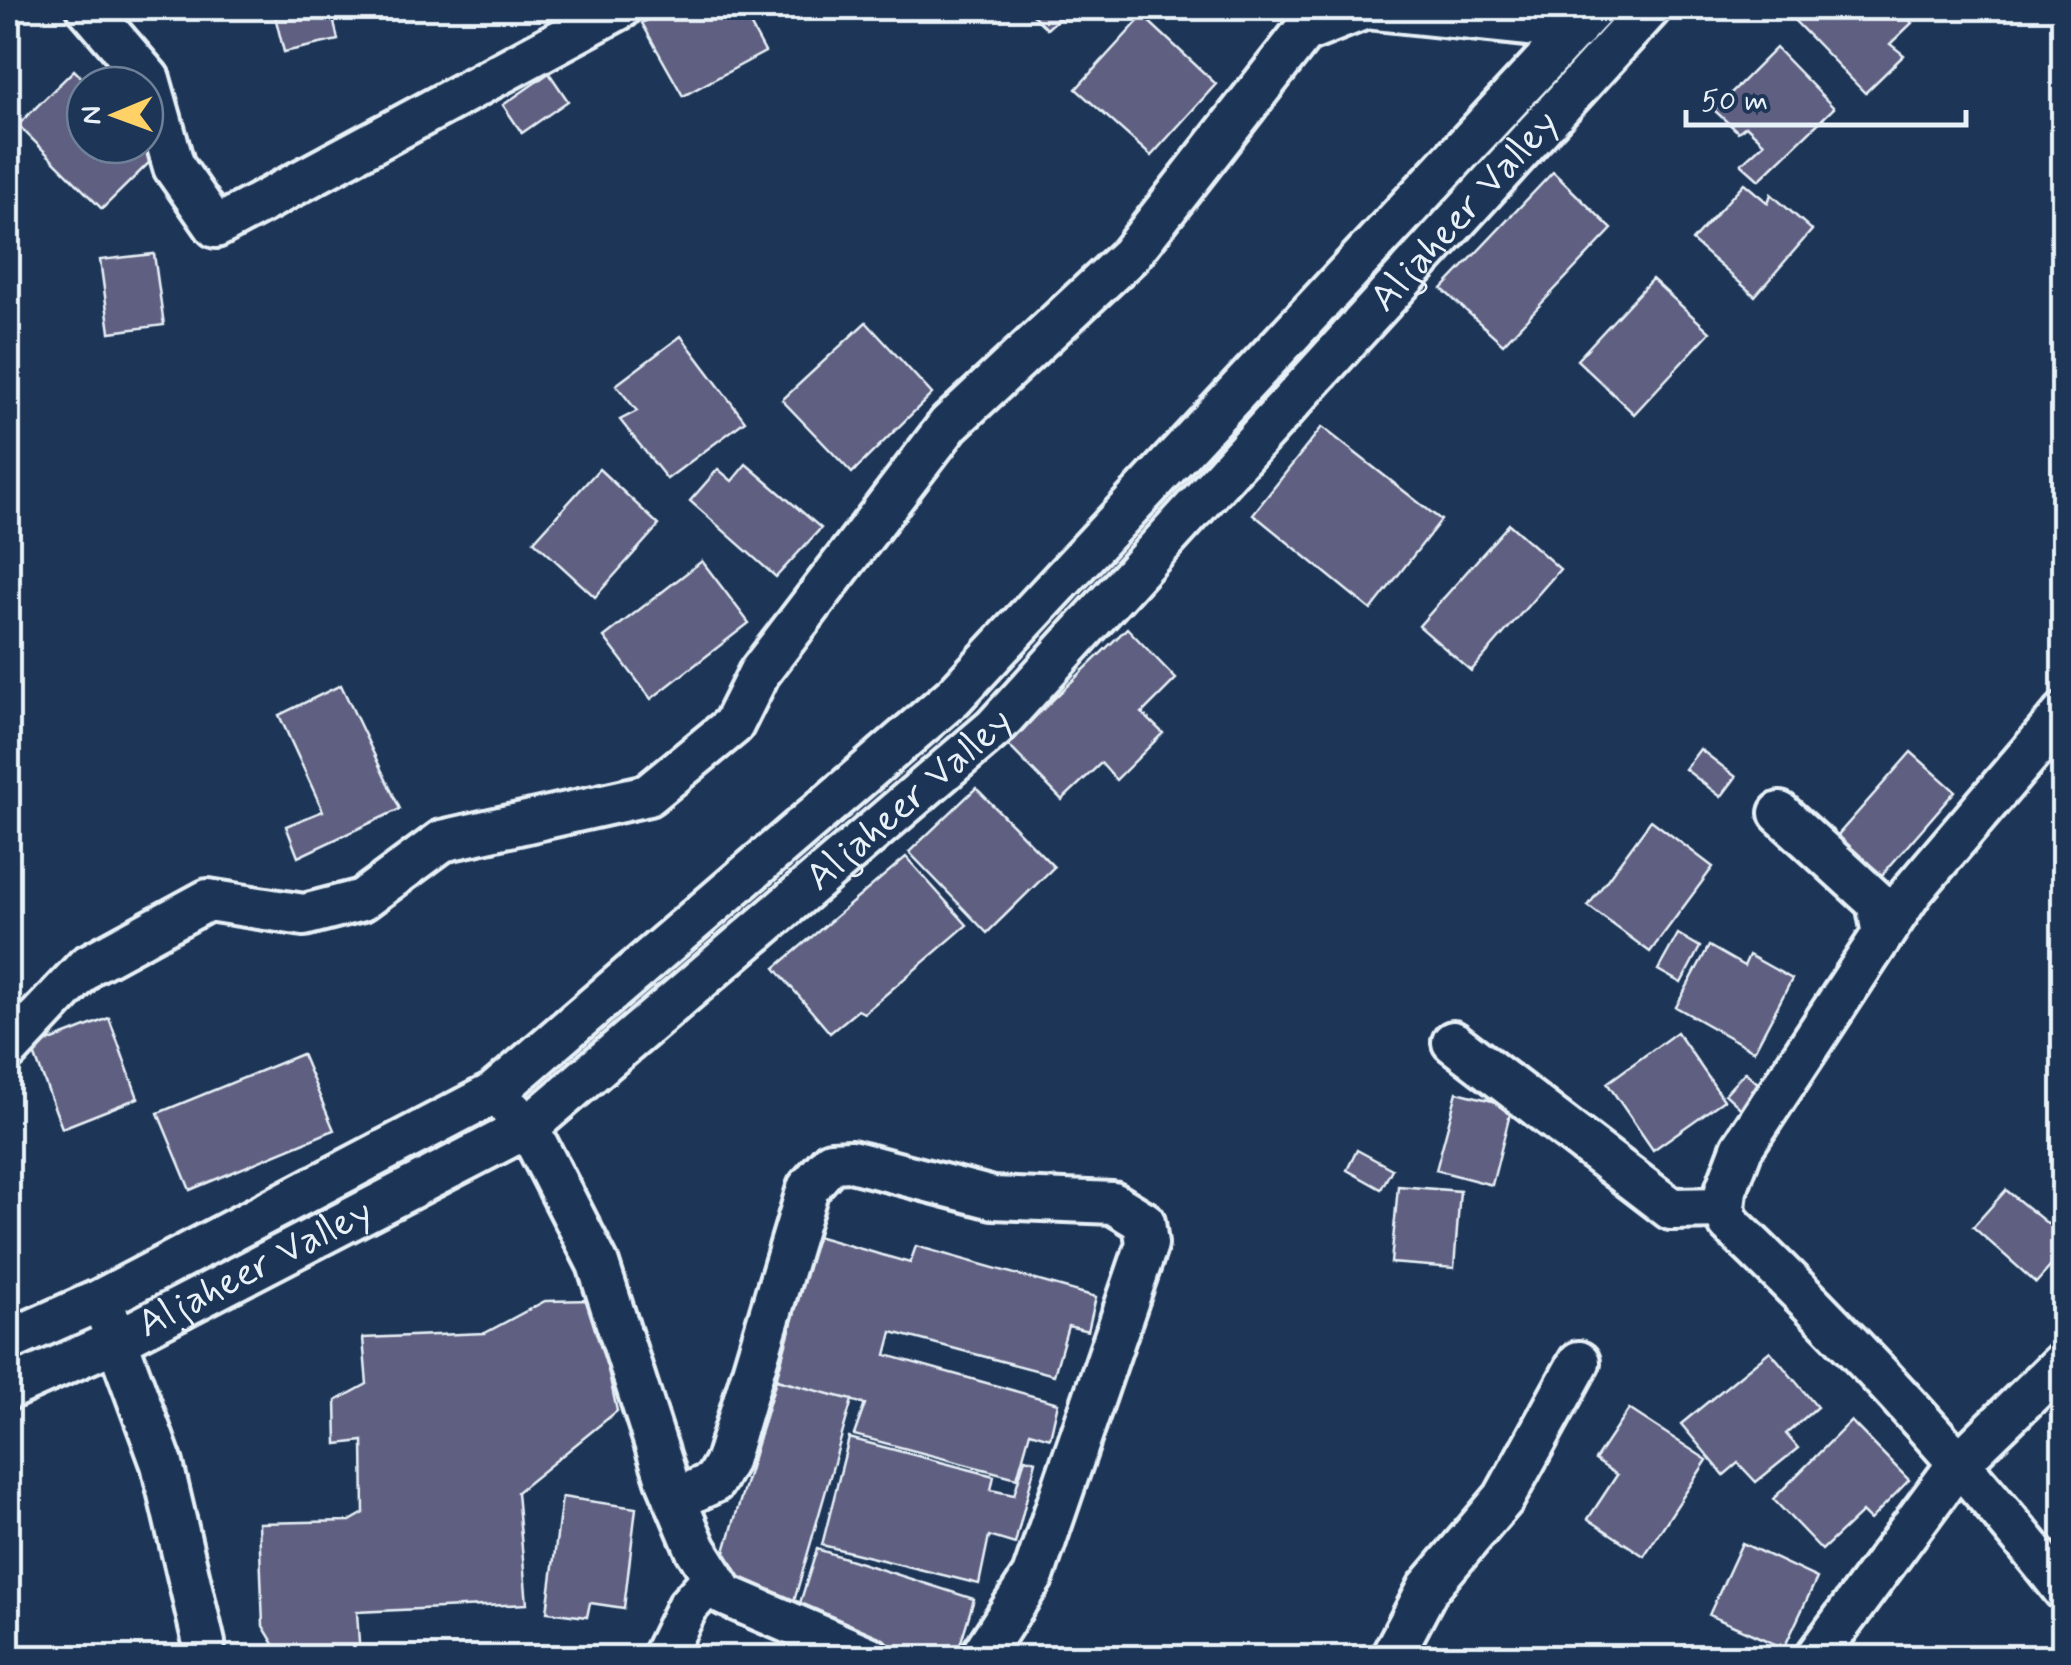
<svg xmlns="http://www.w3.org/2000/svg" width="2071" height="1665" viewBox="0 0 2071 1665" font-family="Mynerve,sans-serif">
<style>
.building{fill:#5f5f81;stroke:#e8f1f8;stroke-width:2.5}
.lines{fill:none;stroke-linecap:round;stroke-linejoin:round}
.minor-casing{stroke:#e8f1f8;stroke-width:48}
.minor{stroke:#1d3557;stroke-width:40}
.labels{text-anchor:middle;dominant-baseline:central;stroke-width:9;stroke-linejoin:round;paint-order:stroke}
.street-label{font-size:40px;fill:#e8f1f8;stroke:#1d3557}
</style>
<rect width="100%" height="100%" fill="#1d3557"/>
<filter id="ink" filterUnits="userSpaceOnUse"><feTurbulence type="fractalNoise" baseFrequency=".01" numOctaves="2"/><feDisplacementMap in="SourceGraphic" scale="20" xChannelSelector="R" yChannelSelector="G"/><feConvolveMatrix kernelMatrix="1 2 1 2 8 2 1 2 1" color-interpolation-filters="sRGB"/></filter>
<g filter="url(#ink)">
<g class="building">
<polygon points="273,8 331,8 338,40 284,52"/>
<polygon points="671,8 741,8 765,52 683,96 642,23"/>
<polygon points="1026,8 1080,8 1072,15 1069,9 1047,29"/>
<polygon points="1805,8 1898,8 1912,23 1890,44 1904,55 1865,93 1793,19"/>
<polygon points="1143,16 1216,84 1151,156 1076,89"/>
<polygon points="1776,48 1834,108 1759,180 1741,164 1764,143 1746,126 1738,132 1714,110"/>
<polygon points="74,70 89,85 85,85 85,145 145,145 145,141 158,154 102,209 18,125"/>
<polygon points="549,73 568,101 522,133 503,105"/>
<polygon points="1553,172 1612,229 1503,344 1442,289"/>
<polygon points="1744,183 1768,203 1771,194 1812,230 1755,296 1692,241"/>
<polygon points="154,254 164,325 110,332 100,260"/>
<polygon points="1652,279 1710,332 1634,414 1577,360"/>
<polygon points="866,322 932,394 852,473 782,400"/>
<polygon points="681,336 745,421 667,479 620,420 637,411 616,385"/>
<polygon points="1322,427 1441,520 1371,610 1253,514"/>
<polygon points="746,464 821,528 776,577 690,501 718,469 732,481"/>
<polygon points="599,469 659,525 595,597 534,541"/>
<polygon points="1509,524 1560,569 1471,671 1419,626"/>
<polygon points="702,561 749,623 651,699 604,637"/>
<polygon points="1127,628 1176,679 1142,713 1163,733 1116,780 1101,763 1062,800 1007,744"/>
<polygon points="341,685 400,809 298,857 286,826 323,811 279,715"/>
<polygon points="1700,749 1736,777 1721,797 1685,769"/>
<polygon points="1911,752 1955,791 1882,875 1837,836"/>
<polygon points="976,788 1054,867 987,933 909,852"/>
<polygon points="1651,820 1713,867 1650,952 1588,906"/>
<polygon points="906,857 967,925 864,1013 858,1010 830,1033 775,968"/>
<polygon points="1678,934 1700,947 1681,983 1658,970"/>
<polygon points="1709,946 1744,966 1749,955 1792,979 1754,1051 1676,1007"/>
<polygon points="109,1018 138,1098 62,1128 32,1048"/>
<polygon points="1677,1032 1724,1100 1653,1150 1607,1083"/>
<polygon points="302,1054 334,1130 190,1190 158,1113"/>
<polygon points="1745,1072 1770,1094 1749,1116 1725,1094"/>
<polygon points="1457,1092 1512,1106 1492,1185 1436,1170"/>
<polygon points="1357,1150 1392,1169 1381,1189 1347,1170"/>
<polygon points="1398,1186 1460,1191 1454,1268 1391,1263"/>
<polygon points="2006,1190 2064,1237 2064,1251 2036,1283 1973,1227"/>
<polygon points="816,1236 910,1263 916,1246 1096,1297 1088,1331 1068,1326 1054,1375 892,1332 886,1355 1058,1403 1050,1438 1030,1432 1017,1478 854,1435 865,1404 776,1380"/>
<polygon points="593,1300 617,1411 517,1492 527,1604 357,1612 360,1658 308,1658 306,1648 278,1651 263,1626 259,1523 350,1521 364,1513 363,1441 337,1444 336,1401 367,1384 363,1338 485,1333 545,1301"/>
<polygon points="1770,1351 1817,1407 1786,1434 1798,1448 1756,1482 1738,1463 1724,1475 1681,1424"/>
<polygon points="776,1380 852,1400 792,1608 721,1565"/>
<polygon points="1629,1409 1707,1460 1644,1556 1588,1519 1617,1475 1595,1460"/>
<polygon points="1851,1421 1909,1480 1870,1520 1862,1512 1822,1550 1773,1499"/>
<polygon points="849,1438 994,1476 991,1490 1014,1495 1025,1458 1036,1461 1015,1544 989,1536 979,1584 822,1545"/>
<polygon points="562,1497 636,1508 624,1608 590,1603 587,1617 547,1612"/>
<polygon points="1742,1543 1817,1578 1784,1648 1709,1615"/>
<polygon points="817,1549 974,1599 956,1658 924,1658 796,1616"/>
<polygon points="2062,1637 2064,1658 2047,1658"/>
</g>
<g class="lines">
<defs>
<g id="minor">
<polyline points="88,8 149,79 174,167 216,227 621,8"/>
<path d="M2064,713L1912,891L1883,934L1742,1148L1726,1190L1724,1208L1729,1223C1849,1337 1961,1460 2064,1590"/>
<polyline points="1780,813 1877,902 1883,934"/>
<polyline points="1453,1042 1671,1209 1724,1208"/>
<polyline points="8,1050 87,966 208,900 304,915 362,900 442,841 648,795 733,725 759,673 949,424 1130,255 1303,33 1366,8 1575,30"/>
<polyline points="511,1110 528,1127 598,1264 667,1480 696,1549 725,1595 871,1658"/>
<polyline points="108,1317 162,1464 204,1643 202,1658"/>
<polyline points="8,1341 100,1300 494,1093 954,696 1594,8"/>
<path id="s1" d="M8,1389L118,1340L528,1127L994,728L1650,8"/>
<polyline points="675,1500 714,1482 726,1461 808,1188 831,1162 851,1161 993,1198 1113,1203 1144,1222 1147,1244 1033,1576 980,1658"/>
<polyline points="662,1658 687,1607 714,1577"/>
<polyline points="1391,1658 1428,1588 1504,1498 1579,1362"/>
<polyline points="1815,1658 1958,1464 2064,1361"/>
</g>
</defs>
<use href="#minor" class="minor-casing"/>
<use href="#minor" class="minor"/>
</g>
</g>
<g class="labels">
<g class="street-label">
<text stroke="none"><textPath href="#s1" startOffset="1895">Aljaheer Valley</textPath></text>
<text stroke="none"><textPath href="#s1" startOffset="1085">Aljaheer Valley</textPath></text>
<text stroke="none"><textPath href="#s1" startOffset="275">Aljaheer Valley</textPath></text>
</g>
</g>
<rect width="2071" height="1665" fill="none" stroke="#1d3557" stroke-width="40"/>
<rect x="20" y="20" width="2031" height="1625" fill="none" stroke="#e8f1f8" stroke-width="4" filter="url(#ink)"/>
<g transform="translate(115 115) rotate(269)"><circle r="48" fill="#1d3557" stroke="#6e8097" stroke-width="2.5"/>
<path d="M0-8L18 38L0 25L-18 38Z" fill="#ffd166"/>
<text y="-15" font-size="28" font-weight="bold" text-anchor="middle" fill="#e8f1f8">N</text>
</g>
<path d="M1686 110v15h280v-15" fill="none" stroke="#e8f1f8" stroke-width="5"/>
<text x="1701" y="110" font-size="30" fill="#e8f1f8" stroke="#1d3557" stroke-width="8" paint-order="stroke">50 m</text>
</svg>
